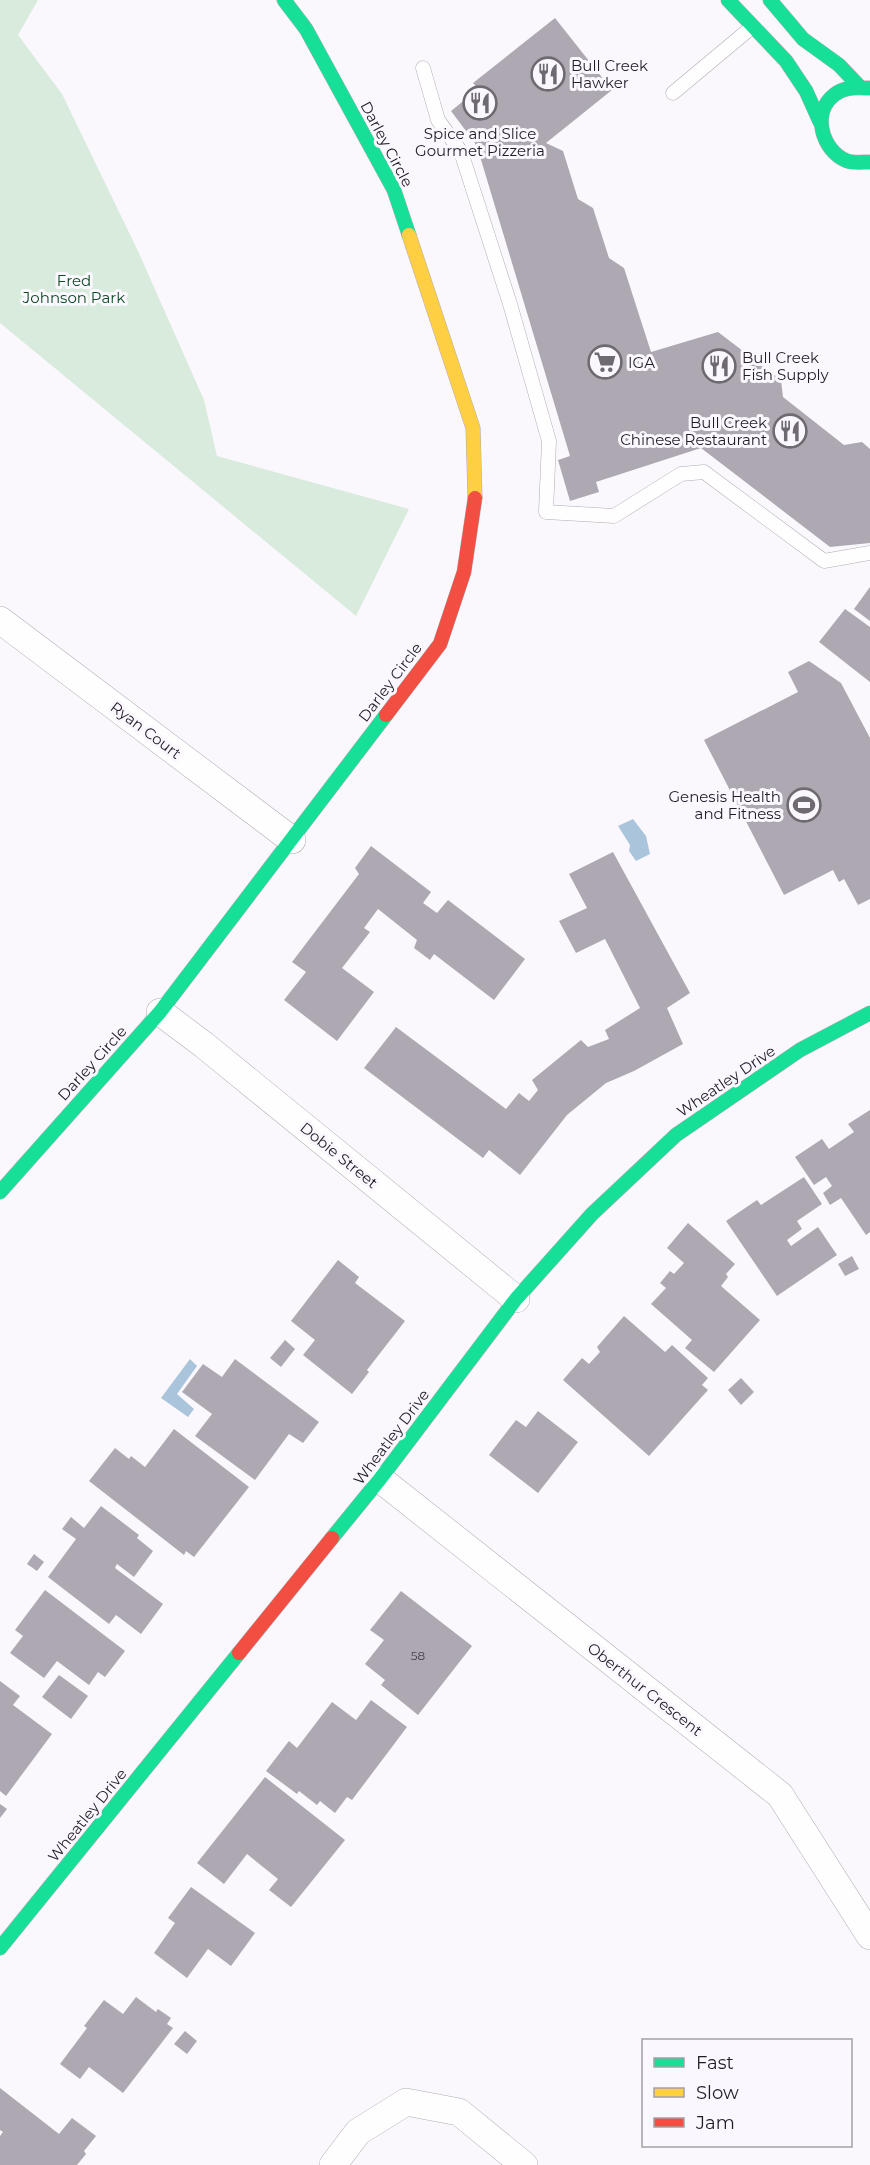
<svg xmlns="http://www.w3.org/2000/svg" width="870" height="2165" viewBox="0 0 870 2165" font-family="Montserrat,sans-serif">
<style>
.green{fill:#d8ebdd}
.water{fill:#aac5db}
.building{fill:#aea8b2}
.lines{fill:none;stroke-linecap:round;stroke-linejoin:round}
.lane-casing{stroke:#b0acb3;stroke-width:15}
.street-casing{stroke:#b0acb3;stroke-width:28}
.fast-casing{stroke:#b0acb3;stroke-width:15}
.slow-casing{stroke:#b0acb3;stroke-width:15}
.jam-casing{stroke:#b0acb3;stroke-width:15}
.lane{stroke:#fefeff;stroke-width:14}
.street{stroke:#fefeff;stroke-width:27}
.fast{stroke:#16e098;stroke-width:14}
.slow{stroke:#ffcf43;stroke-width:14}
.jam{stroke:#f24e42;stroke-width:14}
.labels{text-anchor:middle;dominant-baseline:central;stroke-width:6;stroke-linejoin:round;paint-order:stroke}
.number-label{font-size:12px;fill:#463f4a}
.poi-label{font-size:15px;fill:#231c27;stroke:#fbf7fe;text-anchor:start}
.street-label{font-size:15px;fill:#231c27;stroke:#fbf7fe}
.park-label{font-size:15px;fill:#0e4b23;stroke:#fbf7fe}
</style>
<rect width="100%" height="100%" fill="#fbf8fd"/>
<polygon class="green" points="0,0 38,0 18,35 62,94 138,251 204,400 217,456 409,509 356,616 0,323"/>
<g class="water">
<polygon points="633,819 646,836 650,854 636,861 629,851 630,845 618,826"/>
<polygon points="190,1359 197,1366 177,1394 194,1409 188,1417 161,1398"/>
</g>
<g class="building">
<polygon points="555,18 612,90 546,143 563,151 578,199 593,208 609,258 624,268 651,352 718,332 781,380 783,397 844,445 862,442 870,449 870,543 830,547 701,448 596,482 599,492 570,501 558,460 570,456 482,163 475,143 451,111 478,89 473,83"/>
<polygon points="870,587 870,621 854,609"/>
<polygon points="845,609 870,627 870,682 819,642"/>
<polygon points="809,661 841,683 870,738 870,899 858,905 844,879 839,882 833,870 784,895 704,740 798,692 788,672"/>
<polygon points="371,846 431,892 423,903 437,913 448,900 525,959 494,1000 434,954 430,960 414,948 417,940 378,909 364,928 370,932 342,968 374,992 337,1041 284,1000 306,972 292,962 359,874 355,868"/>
<polygon points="613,852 690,993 667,1008 683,1044 634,1071 606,1083 567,1115 520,1175 489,1150 483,1158 364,1068 396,1027 506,1109 519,1093 529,1101 538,1090 532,1080 581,1040 588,1047 609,1039 605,1030 640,1008 605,939 576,953 559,921 587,908 569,874"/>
<polygon points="870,1110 870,1232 866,1235 841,1198 830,1205 823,1193 832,1186 826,1177 814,1185 795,1157 822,1139 829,1149 854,1132 848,1124"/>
<polygon points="804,1177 822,1204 797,1221 802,1229 787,1240 791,1246 818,1227 837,1255 777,1296 726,1221 757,1200 761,1205"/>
<polygon points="688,1223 735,1264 726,1274 728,1277 721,1286 760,1320 714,1372 685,1348 692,1340 651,1304 666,1288 660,1283 670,1271 674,1274 684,1263 667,1248"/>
<polygon points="852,1256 859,1269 845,1276 838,1264"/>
<polygon points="338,1260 359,1277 355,1283 405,1321 367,1370 369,1372 352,1394 303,1355 315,1340 291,1321"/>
<polygon points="624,1316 665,1352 672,1345 708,1378 702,1385 708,1390 649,1456 563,1380 582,1358 589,1364 600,1352 597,1347"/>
<polygon points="285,1340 295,1349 281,1367 270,1358"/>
<polygon points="235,1359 319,1422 303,1443 289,1434 255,1480 195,1436 212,1414 182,1392 203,1364 222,1377"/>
<polygon points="741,1378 754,1392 741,1405 728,1390"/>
<polygon points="538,1411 578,1442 538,1493 489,1455 516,1420 526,1427"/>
<polygon points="174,1429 249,1487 194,1557 186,1551 184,1555 89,1481 115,1448 129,1459 131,1456 145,1467"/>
<polygon points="101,1506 139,1535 137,1538 153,1551 134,1577 117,1564 115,1568 163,1604 141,1634 116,1615 109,1624 48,1577 76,1539 62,1529 71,1517 84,1528"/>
<polygon points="34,1554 44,1562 37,1571 27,1564"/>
<polygon points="45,1590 125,1651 105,1677 98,1672 89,1685 57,1661 44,1678 10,1653 23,1636 15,1630"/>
<polygon points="401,1591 472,1646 418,1715 381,1685 385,1680 365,1664 384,1640 370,1630"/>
<polygon points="59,1675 88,1696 71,1719 42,1697"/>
<polygon points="0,1681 20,1696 13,1705 52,1734 6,1796 0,1791"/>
<polygon points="371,1700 407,1727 352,1800 347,1797 335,1813 320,1801 317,1805 299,1791 297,1794 266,1771 289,1741 297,1748 332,1702 356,1720"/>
<polygon points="265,1777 345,1840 291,1907 269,1890 278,1879 247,1854 224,1884 197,1863"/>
<polygon points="0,1804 7,1809 0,1818"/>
<polygon points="191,1887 255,1933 231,1966 208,1949 187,1978 154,1953 175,1923 168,1918"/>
<polygon points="136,1997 156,2012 158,2009 171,2018 167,2024 173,2028 123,2093 89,2067 80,2079 60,2064 87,2028 84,2026 104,2000 123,2014"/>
<polygon points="185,2031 197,2041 187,2054 174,2044"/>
<polygon points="0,2088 59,2134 72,2118 96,2136 84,2151 86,2154 77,2165 0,2165 0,2136 3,2132 0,2130"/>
</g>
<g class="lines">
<defs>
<g id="lane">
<polyline points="423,68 438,120 461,152 510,304 549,441 546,512 614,516 681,474 704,472 824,561 870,553"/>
<polyline points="673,93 752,27"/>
</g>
<g id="street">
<polyline points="0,620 292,840"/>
<polyline points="160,1012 204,1045 516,1299"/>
<polyline points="380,1479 780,1795 870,1936"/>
<polyline points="333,2165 358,2132 406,2102 459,2112 524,2165"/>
</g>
<g id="fast">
<polyline points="284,0 306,29 394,190 409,235"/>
<polyline points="728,0 786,61 806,91 820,122"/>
<polyline points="770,0 803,39 839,65 859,86"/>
<path d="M870,88C857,88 845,86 834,95C811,113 822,151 847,161C853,163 863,162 870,162"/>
<polyline points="0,1192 160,1012 386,715"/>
<polyline points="332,1538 380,1479 516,1299 592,1214 676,1135 800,1050 870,1013"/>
<polyline points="0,1948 239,1653"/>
</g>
<polyline id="slow" points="409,235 473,428 475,498"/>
<g id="jam">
<polyline points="386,715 440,644 464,572 475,498"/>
<polyline points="239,1653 332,1538"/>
</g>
</defs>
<use href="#lane" class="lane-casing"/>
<use href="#street" class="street-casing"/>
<use href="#fast" class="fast-casing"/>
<use href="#slow" class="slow-casing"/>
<use href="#jam" class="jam-casing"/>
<use href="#lane" class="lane"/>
<use href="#street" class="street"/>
<use href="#fast" class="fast"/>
<use href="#slow" class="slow"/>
<use href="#jam" class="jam"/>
</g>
<defs>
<symbol id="restaurant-ring" viewBox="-11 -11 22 22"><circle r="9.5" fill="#fbf7fe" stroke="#6f6972" stroke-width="1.5"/><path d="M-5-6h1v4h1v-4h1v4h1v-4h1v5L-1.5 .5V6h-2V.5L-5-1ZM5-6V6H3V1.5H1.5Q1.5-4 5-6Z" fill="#6f6972"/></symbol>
<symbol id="supermarket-ring" viewBox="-11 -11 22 22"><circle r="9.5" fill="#fbf7fe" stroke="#6f6972" stroke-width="1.5"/><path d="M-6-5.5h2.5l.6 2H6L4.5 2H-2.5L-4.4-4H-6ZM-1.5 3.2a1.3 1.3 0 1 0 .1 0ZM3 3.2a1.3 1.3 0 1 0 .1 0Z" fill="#6f6972"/></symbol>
<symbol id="stadium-ring" viewBox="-11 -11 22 22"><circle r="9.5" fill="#fbf7fe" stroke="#6f6972" stroke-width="1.5"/><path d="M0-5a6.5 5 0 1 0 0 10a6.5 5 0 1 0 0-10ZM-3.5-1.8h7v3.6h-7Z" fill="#6f6972"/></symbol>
</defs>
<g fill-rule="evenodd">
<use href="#restaurant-ring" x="529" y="55" width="38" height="38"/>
<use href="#restaurant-ring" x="461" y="84" width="38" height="38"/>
<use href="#supermarket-ring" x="586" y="343" width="38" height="38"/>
<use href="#restaurant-ring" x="700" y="347" width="38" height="38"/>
<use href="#restaurant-ring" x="771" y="412" width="38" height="38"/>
<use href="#stadium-ring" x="785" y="786" width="38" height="38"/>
</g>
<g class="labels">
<g class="number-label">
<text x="418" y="1655">58</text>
</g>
<g class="poi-label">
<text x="571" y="65">Bull Creek<tspan x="571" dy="17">Hawker</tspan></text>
<text x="480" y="133" text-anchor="middle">Spice and Slice<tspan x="480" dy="17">Gourmet Pizzeria</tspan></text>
<text x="742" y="357">Bull Creek<tspan x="742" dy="17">Fish Supply</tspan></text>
<text x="628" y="362">IGA</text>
<text x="767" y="422" text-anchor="end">Bull Creek<tspan x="767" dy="17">Chinese Restaurant</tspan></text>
<text x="781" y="796" text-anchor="end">Genesis Health<tspan x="781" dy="17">and Fitness</tspan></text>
</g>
<g class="street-label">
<text transform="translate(387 144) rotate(62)">Darley Circle</text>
<text transform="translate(390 682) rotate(-53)">Darley Circle</text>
<text transform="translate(146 730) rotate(37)">Ryan Court</text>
<text transform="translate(92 1063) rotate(-48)">Darley Circle</text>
<text transform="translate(726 1081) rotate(-34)">Wheatley Drive</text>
<text transform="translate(339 1155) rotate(39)">Dobie Street</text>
<text transform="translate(391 1437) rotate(-53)">Wheatley Drive</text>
<text transform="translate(645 1689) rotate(38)">Oberthur Crescent</text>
<text transform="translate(87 1815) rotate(-51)">Wheatley Drive</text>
</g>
<g class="park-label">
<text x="74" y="280">Fred<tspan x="74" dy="17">Johnson Park</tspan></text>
</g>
</g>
<rect x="642" y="2039" width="210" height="108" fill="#fbf7fe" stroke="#a59fa8" stroke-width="1.5"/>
<rect x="654" y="2058" width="30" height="9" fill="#16e098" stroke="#a59fa8" stroke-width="1.5"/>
<text x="696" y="2069" font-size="18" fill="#231c27">Fast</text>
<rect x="654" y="2088" width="30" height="9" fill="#ffcf43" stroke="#a59fa8" stroke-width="1.5"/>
<text x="696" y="2099" font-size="18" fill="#231c27">Slow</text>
<rect x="654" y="2118" width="30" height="9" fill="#f24e42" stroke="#a59fa8" stroke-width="1.5"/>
<text x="696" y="2129" font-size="18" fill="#231c27">Jam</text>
</svg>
